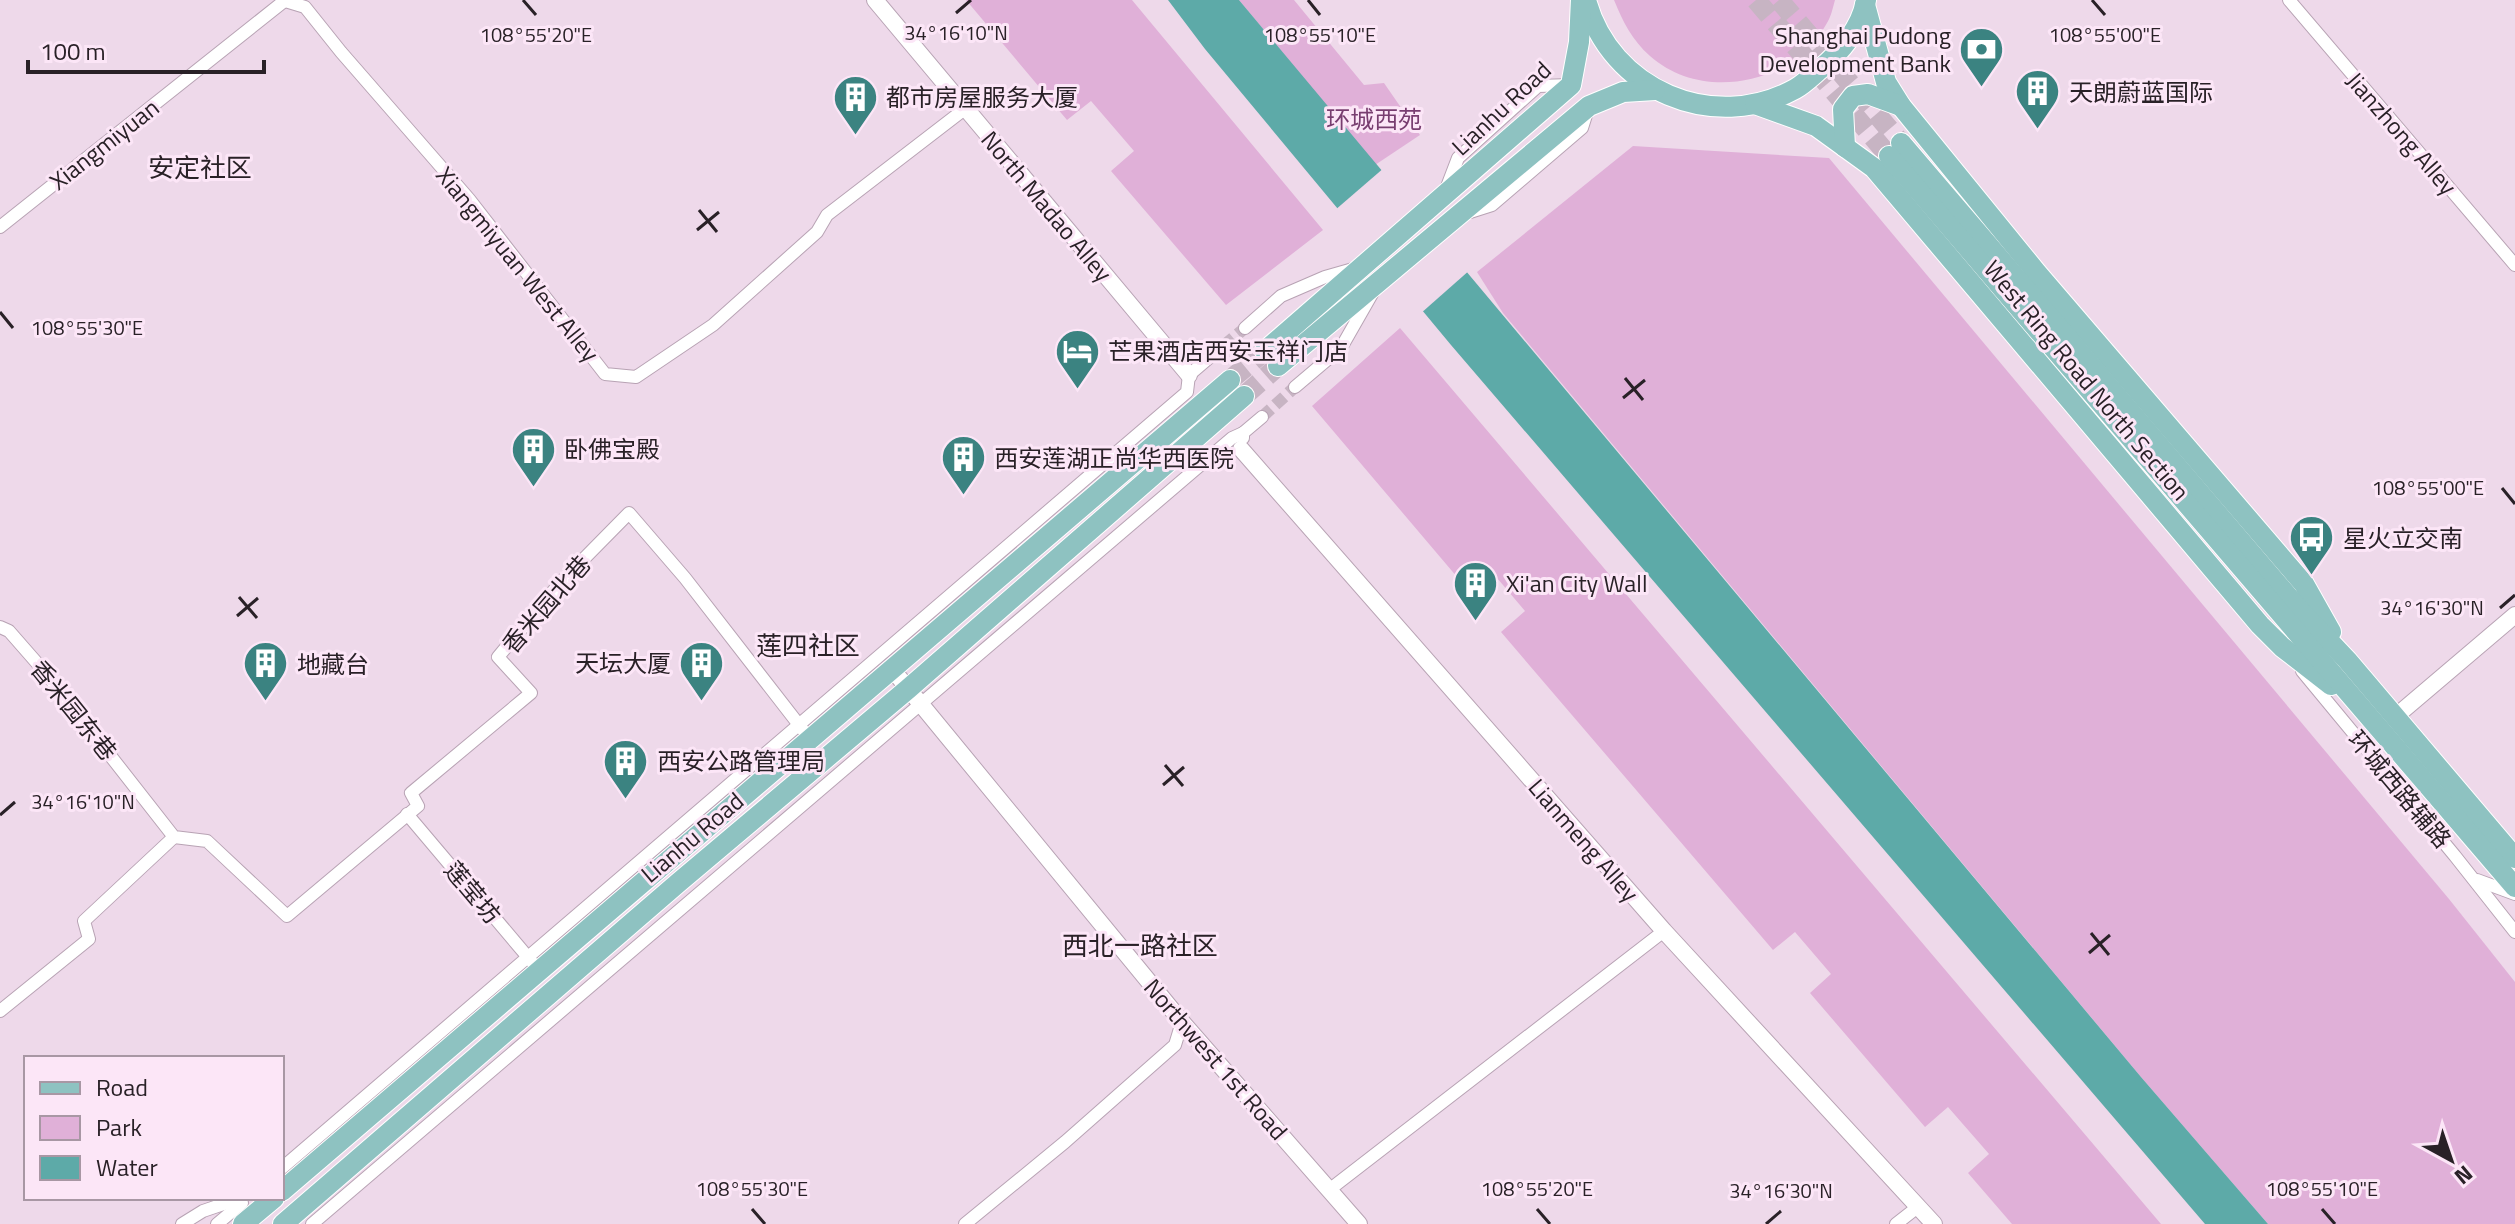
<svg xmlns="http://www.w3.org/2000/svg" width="2515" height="1224" viewBox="0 0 2515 1224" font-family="'Titillium Web','Noto Sans SC',sans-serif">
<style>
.green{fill:#e0b0d8}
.water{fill:#5daaa8}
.pier{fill:#eed9ea}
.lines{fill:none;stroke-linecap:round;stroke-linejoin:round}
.minor-tunnel{stroke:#c7b4c3;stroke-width:12;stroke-dasharray:12 6;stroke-linecap:butt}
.primary-tunnel{stroke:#c7b4c3;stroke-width:20;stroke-dasharray:20 10;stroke-linecap:butt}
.minor-casing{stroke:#b8a3b4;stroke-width:14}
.tertiary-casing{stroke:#b8a3b4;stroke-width:18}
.primary-casing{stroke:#fff;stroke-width:22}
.minor{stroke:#fff;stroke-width:12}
.tertiary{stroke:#fff;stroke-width:16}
.primary{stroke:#8ec2c1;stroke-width:20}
.ticks{fill:none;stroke:#292127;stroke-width:3}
.labels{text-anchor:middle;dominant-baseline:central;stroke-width:6;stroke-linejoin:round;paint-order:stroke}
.poi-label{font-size:24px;fill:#292127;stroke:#fce6f7;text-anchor:start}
.street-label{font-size:24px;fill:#292127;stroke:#fce6f7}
.park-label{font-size:24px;fill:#783e70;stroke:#fce6f7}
.neighbourhood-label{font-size:26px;fill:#292127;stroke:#fce6f7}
.ticks-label{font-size:20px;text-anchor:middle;fill:#292127;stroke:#fce6f7;stroke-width:6;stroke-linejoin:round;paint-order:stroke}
</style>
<rect width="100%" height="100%" fill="#eed9ea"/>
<g class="green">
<polygon points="966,0 1132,0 1323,230 1226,305 1111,171 1134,151 1091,101 1067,120"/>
<polygon points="1239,0 1294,0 1364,85 1384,83 1420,135 1375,165"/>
<path d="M1614,0H1835C1833,7 1831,17 1827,23C1793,84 1703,103 1650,56C1632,40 1623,22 1614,0Z"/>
<polygon points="1633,146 1829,158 2449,899 2515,982 2515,1224 2268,1224 2141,1077 1503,313 1477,272"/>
<polygon points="1400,328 2161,1224 2012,1224 1968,1173 1989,1154 1948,1107 1925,1127 1810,993 1831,974 1795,932 1773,950 1501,632 1525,611 1486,565 1463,584 1312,406"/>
</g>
<polygon class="water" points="1168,0 1239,0 2141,1077 2268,1224 2205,1224 1451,345 1205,49"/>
<polygon class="pier" points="1385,167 1471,269 1420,314 1334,211"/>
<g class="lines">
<g class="minor-tunnel">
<polyline points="1210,357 1245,328"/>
<polyline points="1262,417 1295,387"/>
</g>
<g class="primary-tunnel">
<polyline points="1756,0 1889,156"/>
<polyline points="1779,0 1901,143"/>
<polyline points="1230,380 1265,351"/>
<polyline points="1244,396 1278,366"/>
</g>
<defs>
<g id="minor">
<polyline points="282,0 305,7 341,52 469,199 605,374 636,377 713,325 817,232 827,215 966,108"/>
<polyline points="2289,0 2515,265"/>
<polyline points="1445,192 1458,158 1538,86 1571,85"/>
<polyline points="1470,212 1492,205 1582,128 1588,109"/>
<polyline points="0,227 283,2"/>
<polyline points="1245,328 1281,296 1325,277 1353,269"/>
<polyline points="1295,387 1341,348 1373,292"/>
<polyline points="1243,438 1243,433 1262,417"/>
<polyline points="0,627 9,631 44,671 174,837 207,841 287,916 418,806 411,793 531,693 498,657 560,583 629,513 685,578 810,739"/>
<polyline points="2302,671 2455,856 2515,932"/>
<polyline points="407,814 532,962"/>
<polyline points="2477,880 2515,894"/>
<polyline points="0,1011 89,939 84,921 174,837"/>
<polyline points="282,1168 1187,392 1189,375 1210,357"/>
<polyline points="1329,1190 1664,931"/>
<polyline points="182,1224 203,1211 241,1198"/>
<polyline points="217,1224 242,1203"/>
<polyline points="312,1224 1232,438 1243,433"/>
<polyline points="965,1224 1065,1142 1175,1045 1182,1022"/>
<polyline points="1896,1224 1919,1206"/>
</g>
<g id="tertiary">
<polyline points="875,0 1189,375"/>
<polyline points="1241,449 1664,931 1934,1224"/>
<polyline points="892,669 1182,1022 1359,1224"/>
<polyline points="2395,717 2515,615"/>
</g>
<g id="primary">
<path d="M1586,0C1610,90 1713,134 1795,89C1804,84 1812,76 1819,70C1840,53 1862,27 1866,0"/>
<polyline points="1865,5 1886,82 1901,106 2037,273 2304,584 2331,632"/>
<polyline points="1755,104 1816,126 1874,168 2260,625 2282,647 2331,685"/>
<polyline points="1901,143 2298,608 2347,660 2515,858"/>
<polyline points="1845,147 1843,109 1853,96 1868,94 1901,106"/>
<polyline points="1889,156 2515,887"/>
<polyline points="1265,351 1571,85 1579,42 1581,0"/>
<polyline points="1278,366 1589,106 1623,92 1655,90"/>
<polyline points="282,1191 1230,380"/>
<polyline points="243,1224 274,1198"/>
<polyline points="283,1224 678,883 908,689 1244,396"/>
</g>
</defs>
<use href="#minor" class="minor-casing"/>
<use href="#tertiary" class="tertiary-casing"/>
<use href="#primary" class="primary-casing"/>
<use href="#minor" class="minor"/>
<use href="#tertiary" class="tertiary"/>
<use href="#primary" class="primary"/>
</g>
<path class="ticks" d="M523,0L536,15M1308,0L1320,15M2092,0L2105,15M956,13L971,0M699,210L717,232M697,230L719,212M0,312L13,328M1625,378L1643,400M1623,398L1645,380M2502,488L2515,504M239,597L257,618M2500,608L2515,595M237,616L258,598M1165,765L1183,786M1163,785L1184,767M0,815L15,802M2091,933L2109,955M2089,953L2110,935M752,1209L765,1224M1537,1209L1550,1224M2322,1209L2335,1224M1766,1224L1781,1211"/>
<defs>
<symbol id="bank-pin" viewBox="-11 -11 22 30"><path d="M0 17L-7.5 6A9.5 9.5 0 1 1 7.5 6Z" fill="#3b8381" stroke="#fce6f7"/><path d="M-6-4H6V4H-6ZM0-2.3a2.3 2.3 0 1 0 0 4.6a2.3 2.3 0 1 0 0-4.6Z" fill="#fff"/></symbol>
<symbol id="building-pin" viewBox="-11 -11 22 30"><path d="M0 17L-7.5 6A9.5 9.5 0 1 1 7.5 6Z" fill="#3b8381" stroke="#fce6f7"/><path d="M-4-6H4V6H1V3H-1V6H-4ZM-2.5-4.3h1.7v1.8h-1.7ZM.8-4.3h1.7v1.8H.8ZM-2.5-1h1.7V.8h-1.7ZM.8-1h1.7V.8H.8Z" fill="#fff"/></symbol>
<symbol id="hotel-pin" viewBox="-11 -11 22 30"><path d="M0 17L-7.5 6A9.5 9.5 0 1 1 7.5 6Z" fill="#3b8381" stroke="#fce6f7"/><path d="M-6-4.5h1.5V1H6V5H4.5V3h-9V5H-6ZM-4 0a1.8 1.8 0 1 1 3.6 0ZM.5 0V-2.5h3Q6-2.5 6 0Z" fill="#fff"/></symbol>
<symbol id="bus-pin" viewBox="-11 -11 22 30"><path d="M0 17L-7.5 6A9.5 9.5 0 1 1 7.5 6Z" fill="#3b8381" stroke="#fce6f7"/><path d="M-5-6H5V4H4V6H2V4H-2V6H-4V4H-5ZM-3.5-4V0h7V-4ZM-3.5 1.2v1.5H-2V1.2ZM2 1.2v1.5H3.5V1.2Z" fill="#fff"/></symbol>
</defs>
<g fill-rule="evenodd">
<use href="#bank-pin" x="1956" y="24" width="51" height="69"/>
<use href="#building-pin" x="2012" y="66" width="51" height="69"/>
<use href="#building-pin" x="830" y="72" width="51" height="69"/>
<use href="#hotel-pin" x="1052" y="326" width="51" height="69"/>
<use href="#building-pin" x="508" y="424" width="51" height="69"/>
<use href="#building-pin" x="938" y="432" width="51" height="69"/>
<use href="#bus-pin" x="2286" y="512" width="51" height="69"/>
<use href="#building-pin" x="1450" y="558" width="51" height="69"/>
<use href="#building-pin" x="676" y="638" width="51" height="69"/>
<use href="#building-pin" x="240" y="638" width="51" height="69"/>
<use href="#building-pin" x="600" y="736" width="51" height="69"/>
</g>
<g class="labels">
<g class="poi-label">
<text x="1951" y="35" text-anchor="end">Shanghai Pudong<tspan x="1951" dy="28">Development Bank</tspan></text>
<text x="2069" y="92">天朗蔚蓝国际</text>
<text x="886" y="97">都市房屋服务大厦</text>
<text x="1108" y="351">芒果酒店西安玉祥门店</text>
<text x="564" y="449">卧佛宝殿</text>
<text x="994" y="458">西安莲湖正尚华西医院</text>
<text x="2343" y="538">星火立交南</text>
<text x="1506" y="583">Xi'an City Wall</text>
<text x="671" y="663" text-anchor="end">天坛大厦</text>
<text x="297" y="664">地藏台</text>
<text x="657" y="761">西安公路管理局</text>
</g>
<g class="street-label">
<text transform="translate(1501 108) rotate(-43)">Lianhu Road</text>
<text transform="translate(2402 133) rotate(49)">Jianzhong Alley</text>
<text transform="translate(104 144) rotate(-38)">Xiangmiyuan</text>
<text transform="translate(1047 206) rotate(50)">North Madao Alley</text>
<text transform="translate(518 264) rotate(51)">Xiangmiyuan West Alley</text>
<text transform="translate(2087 380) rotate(50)">West Ring Road North Section</text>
<text transform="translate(546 604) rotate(-49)">香米园北巷</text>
<text transform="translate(74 710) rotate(51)">香米园东巷</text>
<text transform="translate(2400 789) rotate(50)">环城西路辅路</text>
<text transform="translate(692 837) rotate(-40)">Lianhu Road</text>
<text transform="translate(1584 840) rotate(49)">Lianmeng Alley</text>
<text transform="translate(473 892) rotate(50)">莲莹坊</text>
<text transform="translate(1216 1059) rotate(49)">Northwest 1st Road</text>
</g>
<g class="park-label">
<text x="1374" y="119">环城西苑</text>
</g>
<g class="neighbourhood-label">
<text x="200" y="167">安定社区</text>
<text x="808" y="645">莲四社区</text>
<text x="1140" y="945">西北一路社区</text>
</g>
</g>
<g class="ticks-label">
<text x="956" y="40">34°16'10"N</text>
<text x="1320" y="42">108°55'10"E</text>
<text x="536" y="42">108°55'20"E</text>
<text x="2105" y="42">108°55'00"E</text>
<text x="87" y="335">108°55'30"E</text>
<text x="2428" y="495">108°55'00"E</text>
<text x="2432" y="615">34°16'30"N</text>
<text x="83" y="809">34°16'10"N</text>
<text x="752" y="1196">108°55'30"E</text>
<text x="1537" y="1196">108°55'20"E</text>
<text x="2322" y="1196">108°55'10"E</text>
<text x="1781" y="1198">34°16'30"N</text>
</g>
<rect x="24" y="1056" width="260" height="144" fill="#fce6f7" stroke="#a897a4" stroke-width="2"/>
<rect x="40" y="1082" width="40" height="12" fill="#8ec2c1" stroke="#a897a4" stroke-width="2"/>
<text x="96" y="1096" font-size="24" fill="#292127">Road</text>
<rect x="40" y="1116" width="40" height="24" fill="#e0b0d8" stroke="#a897a4" stroke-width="2"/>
<text x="96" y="1136" font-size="24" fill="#292127">Park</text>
<rect x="40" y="1156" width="40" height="24" fill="#5daaa8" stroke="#a897a4" stroke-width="2"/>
<text x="96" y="1176" font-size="24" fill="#292127">Water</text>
<g transform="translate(2451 1160) rotate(140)" stroke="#fce6f7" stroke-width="6" paint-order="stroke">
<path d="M0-6L14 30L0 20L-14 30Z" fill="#292127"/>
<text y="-12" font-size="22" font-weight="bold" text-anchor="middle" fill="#292127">N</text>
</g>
<path d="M28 60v12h236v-12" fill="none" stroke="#292127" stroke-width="4"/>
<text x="40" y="60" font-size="24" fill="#292127" stroke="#fce6f7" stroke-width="6" paint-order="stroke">100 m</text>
</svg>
